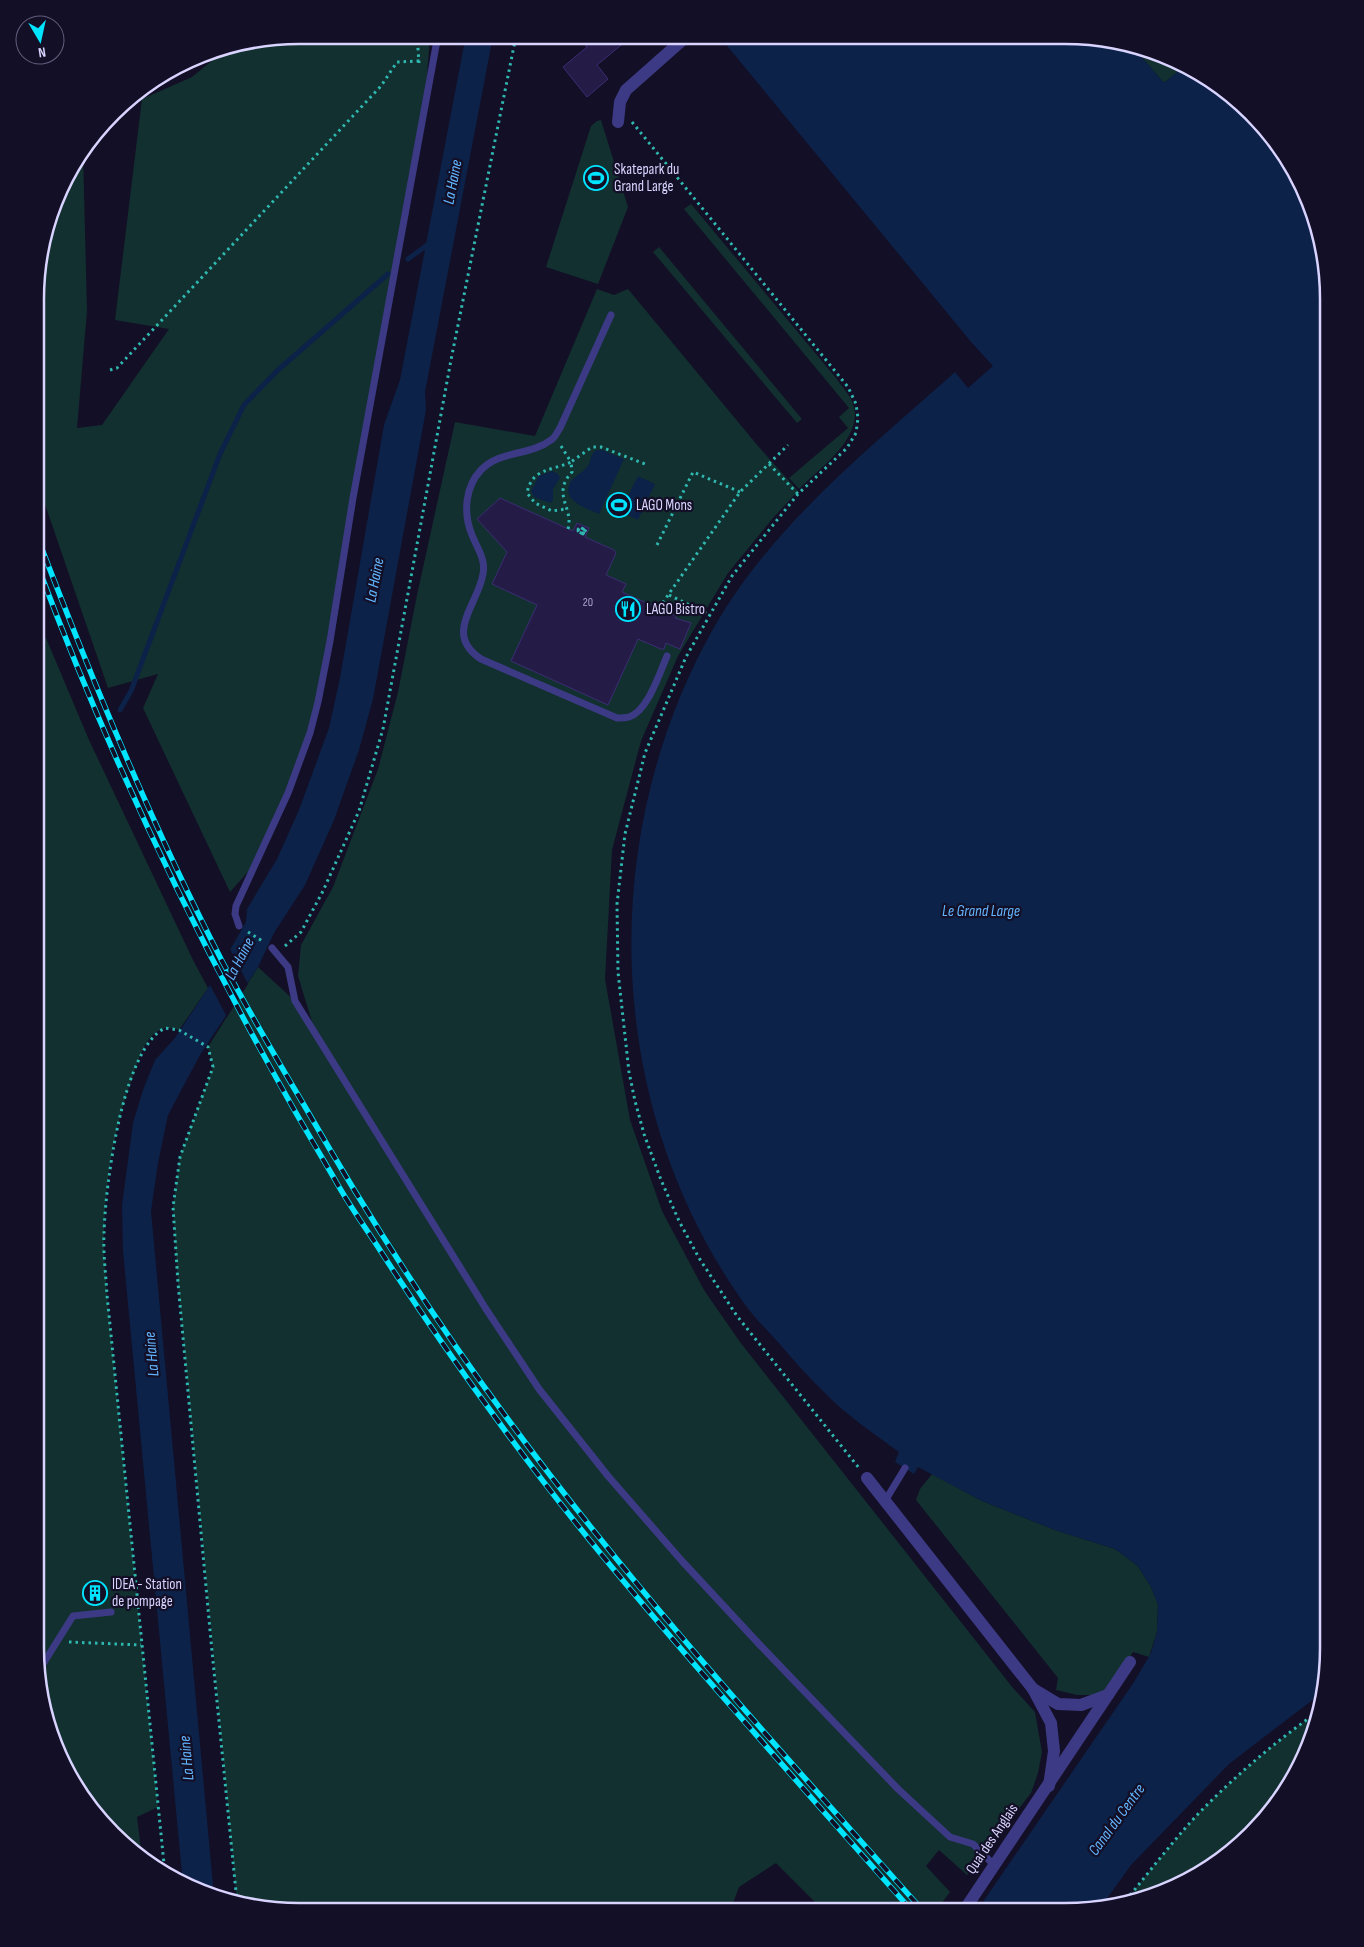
<svg xmlns="http://www.w3.org/2000/svg" width="1364" height="1947" viewBox="0 0 1364 1947" font-family="'Sofia Sans Condensed',sans-serif">
<style>
.green{fill:#12302f}
.water{fill:#0c2248}
.pier{fill:#130f26}
.lines{fill:none;stroke-linecap:round;stroke-linejoin:round}
.stream{stroke:#0c2248;stroke-width:5}
.building{fill:#241b47;stroke:#3b2d73}
.path{stroke:#2fb8b0;stroke-width:3;stroke-dasharray:2.5 4;stroke-linecap:butt}
.lane{stroke:#3d3a85;stroke-width:7}
.street{stroke:#3d3a85;stroke-width:12}
.rail-casing{stroke:#00e5ff;stroke-width:5.5}
.rail{stroke:#130f26;stroke-width:4;stroke-dasharray:11;stroke-linecap:butt}
.labels{text-anchor:middle;dominant-baseline:central;stroke-width:4.5;stroke-linejoin:round;paint-order:stroke}
.number-label{font-size:12px;fill:#aca6d1}
.poi-label{font-size:15px;fill:#d9d4ff;stroke:#130f26;text-anchor:start}
.street-label{font-size:15px;fill:#d9d4ff;stroke:#130f26}
.water-label{font-size:16px;font-style:italic;fill:#62b6ff;stroke:#130f26}
.rim{fill:none;stroke:#d9d4ff;stroke-width:2.5}
</style>
<rect width="100%" height="100%" fill="#130f26"/>
<g class="green">
<polygon points="299,35 430,35 425,103 310,733 255,864 230,892 143,708 158,674 108,688 37,481 37,264 70,167 83,152 87,311 77,428 102,425 169,329 115,320 142,99 192,77 230,46"/>
<polygon points="1132,46 1166,55 1185,66 1164,83"/>
<polygon points="601,120 628,207 598,284 546,267 591,126 597,121"/>
<path d="M691,204L836,378C841,385 848,393 852,401C867,436 820,468 799,489L789,478L848,428L839,417L849,408L684,209Z"/>
<polygon points="659,247 802,419 797,423 653,252"/>
<polygon points="597,289 614,295 628,289 758,446 798,491 773,518 728,573 678,656 641,741 612,850 605,979 630,1120 662,1211 704,1290 740,1342 1013,1688 1035,1712 1042,1752 1038,1773 1031,1793 967,1875 939,1850 926,1866 950,1892 935,1912 824,1911 776,1863 739,1887 730,1911 265,1910 237,1902 178,1283 173,1207 180,1156 213,1067 208,1047 258,967 295,1001 313,1025 298,976 301,945 333,887 378,769 398,692 417,595 455,422 535,436"/>
<path d="M46,638L89,740L193,960L208,988L179,1030C175,1029 170,1027 165,1028C147,1032 140,1056 135,1070C115,1122 105,1178 104,1234C103,1254 106,1275 107,1295L158,1807L137,1817L142,1858L100,1822L62,1764L44,1716L35,1648L37,645Z"/>
<polygon points="932,1474 982,1501 1055,1530 1115,1549 1138,1566 1151,1587 1158,1604 1157,1632 1149,1657 1133,1652 1108,1695 1077,1695 1056,1690 1058,1678 916,1500 920,1489"/>
<path d="M1319,1711L1315,1733L1284,1795L1239,1847L1181,1885L1133,1903L1122,1905C1147,1875 1171,1843 1198,1814C1235,1776 1276,1741 1319,1711Z"/>
</g>
<g class="water">
<polygon points="466,35 493,36 425,392 426,410 373,699 359,750 334,820 305,885 274,933 258,967 200,1055 168,1115 158,1163 151,1211 214,1896 198,1892 183,1884 123,1251 122,1205 133,1123 143,1090 155,1060 175,1038 208,988 246,922 247,909 277,859 299,810 329,728 340,678 384,425 400,380"/>
<path d="M719,36L1100,37L1132,46L1164,83L1185,66L1225,89L1274,138L1302,183L1320,231L1329,299L1328,1666L1323,1692L1229,1764L1131,1865L1101,1907L1065,1912H976L1134,1682L1151,1653L1157,1632L1158,1605L1151,1587L1138,1566L1115,1549L1055,1530L982,1501L918,1467L914,1474L895,1462L899,1452C873,1433 846,1415 824,1392C807,1376 791,1357 776,1340C766,1329 755,1318 746,1306C604,1109 595,839 713,629C772,525 868,450 955,372L968,388L993,366L972,343Z"/>
<path d="M596,450H602L624,459L599,514C588,509 561,501 570,483C573,477 582,473 587,467C592,461 589,455 596,450Z"/>
<polygon points="552,471 558,474 560,478 553,489 553,501 550,503 534,497 531,491 539,476"/>
<polygon points="638,476 655,484 638,520 620,511"/>
</g>
<polygon class="pier" points="230,949 248,984 227,1017 209,983"/>
<g class="lines">
<g class="stream">
<polyline points="408,259 430,243"/>
<polyline points="120,710 131,691 220,454 244,405 278,370 388,274"/>
</g>
</g>
<g class="building">
<polygon points="578,36 632,36 597,65 608,79 587,97 563,67 587,47"/>
<polygon points="500,498 573,531 577,523 589,528 585,537 614,550 616,553 606,575 626,584 622,592 676,616 675,618 691,623 680,649 666,643 664,649 661,649 638,639 608,705 511,661 537,605 492,584 507,552 477,519"/>
</g>
<g class="lines">
<g class="path">
<polyline points="417,35 419,63"/>
<polyline points="632,122 848,387 856,404 858,418 856,433 847,448 798,494 732,576 686,657 645,753 625,834 617,904 618,972 629,1072 635,1101 644,1134 661,1180 679,1221 699,1258 737,1316 859,1468"/>
<polyline points="110,370 117,368 381,86 397,62 419,61 422,63"/>
<path d="M561,446L571,462C551,471 532,468 527,493L535,503L552,511L566,509"/>
<polyline points="769,464 798,494"/>
<path d="M568,529C574,507 551,495 572,472L571,462L592,447H601L645,464"/>
<polyline points="583,534 585,530 580,527 578,531 583,534 585,530 580,527 577,531 583,534 587,528"/>
<polyline points="657,545 693,472 740,492"/>
<polyline points="669,595 710,615"/>
<polyline points="659,608 740,492 788,445"/>
<polyline points="248,932 264,942"/>
<polyline points="285,946 301,932 323,891 359,811 383,729 451,360 516,36"/>
<polyline points="69,1642 141,1645"/>
<path d="M165,1874L107,1295C106,1275 103,1254 104,1234C105,1188 122,1049 165,1028L179,1030L208,1047L213,1067L180,1157L173,1207L178,1283L211,1641L237,1902"/>
<path d="M1122,1905C1147,1875 1171,1843 1198,1814C1235,1776 1276,1741 1319,1711"/>
</g>
<g class="lane">
<polyline points="1151,51 1158,55 1165,55"/>
<path d="M611,315L560,428C557,432 555,438 551,440C530,456 500,450 481,470C465,487 463,513 472,535C477,548 486,559 483,574C478,605 443,634 481,659L617,718C620,718 626,718 629,717C648,711 660,672 667,656"/>
<polyline points="239,926 235,914 236,906 288,793 310,733 318,702 330,641 353,498 438,35"/>
<polyline points="272,948 288,967 295,1001 486,1309 539,1389 608,1476 682,1561 759,1644 898,1789 950,1837 973,1844 994,1865"/>
<polyline points="885,1501 905,1468"/>
<polyline points="38,1672 73,1616 111,1612"/>
</g>
<g class="street">
<polyline points="618,122 620,102 626,90 687,36"/>
<polyline points="867,1478 1033,1689 1051,1723 1054,1751 1049,1786"/>
<polyline points="1033,1689 1058,1704 1081,1705 1108,1695"/>
<polyline points="963,1912 1130,1662"/>
</g>
<defs>
<g id="rail">
<path d="M37,536C92,680 151,823 222,961C248,1010 276,1058 304,1105C366,1213 433,1318 507,1418C634,1591 781,1751 924,1912"/>
<path d="M37,564C117,778 217,982 334,1178C347,1202 363,1224 378,1247C416,1306 456,1364 498,1421C563,1511 635,1596 708,1680C776,1758 844,1835 913,1912"/>
</g>
</defs>
<use href="#rail" class="rail-casing"/>
<use href="#rail" class="rail"/>
</g>
<defs>
<symbol id="stadium-ring" viewBox="-11 -11 22 22"><circle r="9.5" fill="#130f26" stroke="#00e5ff" stroke-width="1.5"/><path d="M0-5a6.5 5 0 1 0 0 10a6.5 5 0 1 0 0-10ZM-3.5-1.8h7v3.6h-7Z" fill="#00e5ff"/></symbol>
<symbol id="restaurant-ring" viewBox="-11 -11 22 22"><circle r="9.5" fill="#130f26" stroke="#00e5ff" stroke-width="1.5"/><path d="M-5-6h1v4h1v-4h1v4h1v-4h1v5L-1.5 .5V6h-2V.5L-5-1ZM5-6V6H3V1.5H1.5Q1.5-4 5-6Z" fill="#00e5ff"/></symbol>
<symbol id="building-ring" viewBox="-11 -11 22 22"><circle r="9.5" fill="#130f26" stroke="#00e5ff" stroke-width="1.5"/><path d="M-4-6H4V6H1V3H-1V6H-4ZM-2.5-4.3h1.7v1.8h-1.7ZM.8-4.3h1.7v1.8H.8ZM-2.5-1h1.7V.8h-1.7ZM.8-1h1.7V.8H.8Z" fill="#00e5ff"/></symbol>
</defs>
<g fill-rule="evenodd">
<use href="#stadium-ring" x="582" y="164" width="28" height="28"/>
<use href="#stadium-ring" x="605" y="491" width="28" height="28"/>
<use href="#restaurant-ring" x="614" y="595" width="28" height="28"/>
<use href="#building-ring" x="81" y="1579" width="28" height="28"/>
</g>
<g class="labels">
<g class="number-label">
<text x="588" y="602">20</text>
</g>
<g class="poi-label">
<text x="614" y="169">Skatepark du<tspan x="614" dy="17">Grand Large</tspan></text>
<text x="636" y="505">LAGO Mons</text>
<text x="646" y="609">LAGO Bistro</text>
<text x="112" y="1584">IDEA - Station<tspan x="112" dy="17">de pompage</tspan></text>
</g>
<g class="street-label">
<text transform="translate(992 1839) rotate(-56)">Quai des Anglais</text>
</g>
<g class="water-label">
<text transform="translate(453 182) rotate(-79)">La Haine</text>
<text transform="translate(375 580) rotate(-79)">La Haine</text>
<text x="981" y="911">Le Grand Large</text>
<text transform="translate(240 959) rotate(-62)">La Haine</text>
<text transform="translate(152 1354) rotate(-95)">La Haine</text>
<text transform="translate(187 1758) rotate(-95)">La Haine</text>
<text transform="translate(1117 1820) rotate(-54)">Canal du Centre</text>
</g>
</g>
<path d="M0 0H1364V1947H0ZM299 44H1065A255 255 0 0 1 1320 299V1648A255 255 0 0 1 1065 1903H299A255 255 0 0 1 44 1648V299A255 255 0 0 1 299 44Z" fill="#130f26" fill-rule="evenodd"/>
<path class="rim" d="M299 44H1065A255 255 0 0 1 1320 299V1648A255 255 0 0 1 1065 1903H299A255 255 0 0 1 44 1648V299A255 255 0 0 1 299 44Z"/>
<g transform="translate(40 40) rotate(171)"><circle r="24" fill="#130f26" stroke="#625e7d"/>
<path d="M0-4L9 19L0 12L-9 19Z" fill="#00e5ff"/>
<text y="-8" font-size="14" font-weight="bold" text-anchor="middle" fill="#d9d4ff">N</text>
</g>
</svg>
